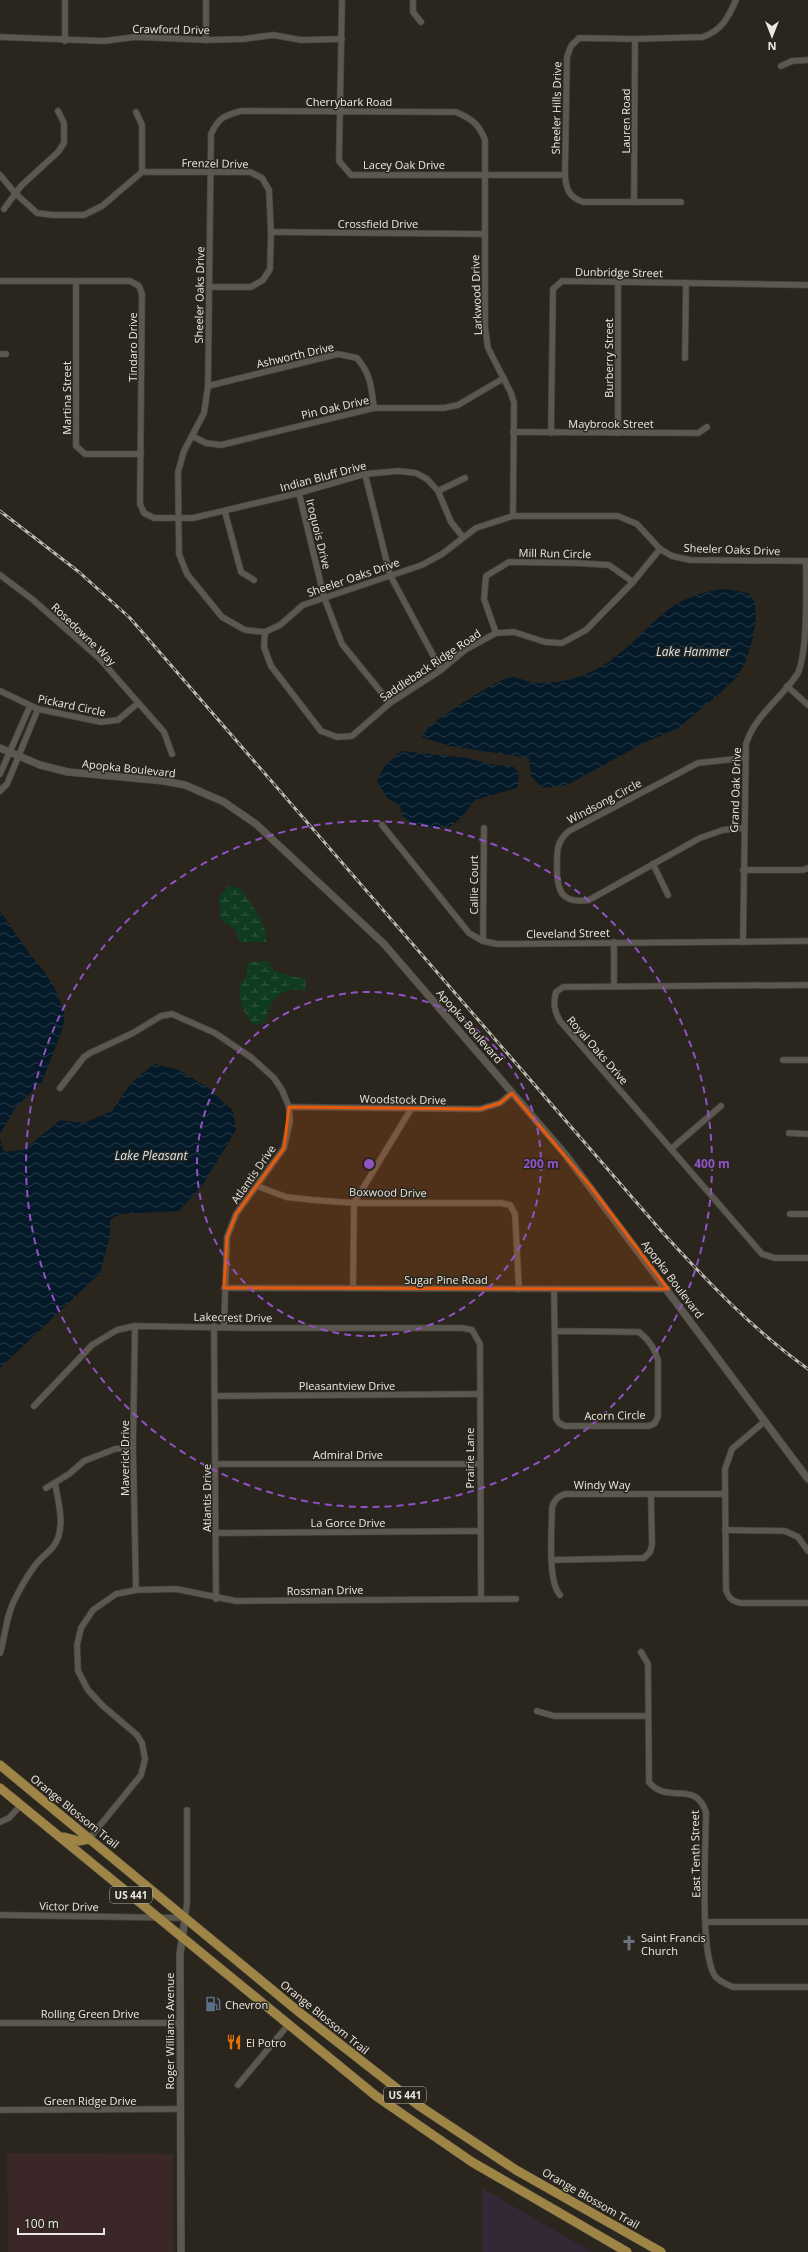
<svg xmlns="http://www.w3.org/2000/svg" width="808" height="2252" viewBox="0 0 808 2252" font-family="'Open Sans',sans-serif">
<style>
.commercial{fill:#352836}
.education{fill:#3b2728}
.wetland{fill:url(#wetland-marsh)}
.water{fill:url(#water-waves)}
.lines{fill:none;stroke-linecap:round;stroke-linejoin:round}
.minor-casing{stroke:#46433c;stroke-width:7}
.tertiary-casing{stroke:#46433c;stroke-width:8}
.primary-casing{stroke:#46433c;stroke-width:10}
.minor{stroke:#5d584f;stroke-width:5.5}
.tertiary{stroke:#5d584f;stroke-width:7}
.primary{stroke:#9e8546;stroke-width:9}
.rail-casing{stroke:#bebbb5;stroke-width:3}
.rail{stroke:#2a261d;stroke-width:1.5;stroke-dasharray:4.5;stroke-linecap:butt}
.marked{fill:#e8590c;fill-opacity:0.2;stroke:#e8590c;stroke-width:3;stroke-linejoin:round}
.ring{fill:none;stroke:#9152c6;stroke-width:2;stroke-dasharray:7 5}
.labels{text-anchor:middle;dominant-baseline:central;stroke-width:3;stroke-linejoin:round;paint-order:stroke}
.shield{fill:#2a261d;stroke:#b1aea8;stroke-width:1}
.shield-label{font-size:10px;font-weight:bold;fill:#ebe8e3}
.street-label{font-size:11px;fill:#ebe8e3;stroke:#2a261d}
.poi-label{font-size:11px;fill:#ebe8e3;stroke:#2a261d;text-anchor:start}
.water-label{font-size:12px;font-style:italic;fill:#d2e5f1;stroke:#2a261d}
.centre{fill:#9152c6;stroke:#2a261d;stroke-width:2}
.ring-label{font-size:12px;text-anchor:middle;font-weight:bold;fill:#9152c6;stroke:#2a261d;stroke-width:3;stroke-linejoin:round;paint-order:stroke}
</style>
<defs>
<pattern id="wetland-marsh" width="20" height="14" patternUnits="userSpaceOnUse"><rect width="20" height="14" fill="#0f3c21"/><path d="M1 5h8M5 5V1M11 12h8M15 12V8" fill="none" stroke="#325841"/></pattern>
<pattern id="water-waves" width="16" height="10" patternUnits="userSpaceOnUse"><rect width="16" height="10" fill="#041a28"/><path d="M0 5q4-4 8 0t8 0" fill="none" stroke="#293b47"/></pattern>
</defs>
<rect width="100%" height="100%" fill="#2a261d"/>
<polygon class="commercial" points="482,2188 592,2252 482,2252"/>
<polygon class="education" points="7,2153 173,2154 174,2252 8,2252"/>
<g class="wetland">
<path d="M229,886L240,888C252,905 266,921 267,942H240L234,928L221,920L219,897Z"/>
<path d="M268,961L273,970L293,977L305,978L306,991C280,984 270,1001 265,1022L255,1025C246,1020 238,1000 240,989C243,975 249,981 247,962Z"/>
</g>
<g class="water">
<path d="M726,589L748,593L755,602L756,621L751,645L744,665L735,679L720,693L678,728L646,742L567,785L543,788L531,776L529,758L450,746L422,737C425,733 427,728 431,725C442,716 500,677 512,677C521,678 529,683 538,683C557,684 581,678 597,669C649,640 658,595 726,589Z"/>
<polygon points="402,751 468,758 489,764 514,767 519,774 517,788 475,800 461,818 449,827 432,828 411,823 403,816 399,805 387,798 377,781 385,765"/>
<polygon points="0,911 29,953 44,971 55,989 64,1011 64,1025 42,1082 16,1107 0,1134"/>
<polygon points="154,1064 179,1070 210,1089 233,1111 236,1130 203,1184 179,1211 120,1214 110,1220 110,1236 100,1273 0,1368 0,1138 4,1152 24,1150 60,1120 84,1123 112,1111 132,1082"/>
</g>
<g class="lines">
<defs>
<g id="minor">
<polyline points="342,0 339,161 351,175 565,175"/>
<polyline points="413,0 413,12 421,22"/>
<polyline points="0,37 104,41 135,37 206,40 244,39 273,35 301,40 342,39"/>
<polyline points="206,40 206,0"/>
<polyline points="65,41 65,0"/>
<polyline points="781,66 792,61 808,60"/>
<polyline points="136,112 142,125 142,172"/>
<polyline points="0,175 15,193 37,213 52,215 84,215 102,206 142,172 250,172 262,178 269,190 271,232 270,269 263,280 251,287 210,287"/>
<polyline points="634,202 635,39"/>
<path d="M681,202H583C569,197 566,189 565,175L567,57L571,46L579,38L635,39L703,37C722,30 728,18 736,0"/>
<polyline points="4,209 21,186 58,152 64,143 64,123 58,111"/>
<polyline points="271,232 485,234"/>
<polyline points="0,281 130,281 139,286 142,294 140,504 144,513 154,518 193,518 299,493 365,474 398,471 416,473 427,479 438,491 451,522 463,537"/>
<polyline points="76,282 76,446 85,454 141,454"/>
<polyline points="618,282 618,433"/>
<polyline points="0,354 6,354"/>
<polyline points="685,358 686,283"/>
<path d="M208,386L338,354L357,358C371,375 371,386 374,408"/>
<polyline points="513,432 698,433 707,427"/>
<polyline points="551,433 553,289 562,281 808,285"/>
<polyline points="192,436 206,443 221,445 374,408 444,408 458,405 504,378"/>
<polyline points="365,474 390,575 441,670"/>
<polyline points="438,491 465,478"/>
<polyline points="299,493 324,597 342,644 390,703"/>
<polyline points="225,512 241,572 254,580"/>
<path d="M513,516L514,403L511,393L488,348L485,327V140C479,124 472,119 456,112L241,111C224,116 219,117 211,134L208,386L204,413L184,451L178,472L179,554L187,574L222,617L245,630L265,632L280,625L303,605L422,565L442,554L476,528L513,516H618L637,524L660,549L672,556L690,560L808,561"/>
<polyline points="0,575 32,599 99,658 164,732 172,754"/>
<polyline points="265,632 264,647 271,666 321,731 337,737 352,736 390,703 441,670 465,650 496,633 514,632 545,642 562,643 586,630 633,582 660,549"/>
<polyline points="496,633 484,599 486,576 509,562 576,563 609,565 633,582"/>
<polyline points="787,686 808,705"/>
<polyline points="0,691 38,709 101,722 118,720 137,704"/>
<polyline points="0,774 30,706"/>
<polyline points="0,791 7,784 38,709"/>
<polyline points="382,825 469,933 483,941 497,944 808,941"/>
<path d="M743,828L723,830L700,838L589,900C562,904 557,892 557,868C557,851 556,842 569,831L698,763L744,758"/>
<polyline points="653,864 668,895"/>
<polyline points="743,870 803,870 808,868"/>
<polyline points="483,941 484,828"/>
<polyline points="614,942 614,986"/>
<path d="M743,942L746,744C755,715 782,698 798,673C808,650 806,589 806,561"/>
<path d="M808,985L563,987L556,992C553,1003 554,1011 560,1021L762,1254L775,1258H808"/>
<polyline points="783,1060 808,1060"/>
<polyline points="60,1088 84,1057 90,1053 133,1033 161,1016 172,1014 215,1033 252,1058 274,1078 282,1090 289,1107 290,1121 284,1148 236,1214 227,1237 224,1327"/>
<polyline points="289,1107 480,1109 500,1103 512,1093"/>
<polyline points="789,1133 808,1134"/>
<polyline points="671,1149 721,1106"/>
<polyline points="257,1186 286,1197 313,1200 354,1203 501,1203 510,1205 515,1214 519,1289"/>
<polyline points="790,1214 808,1214"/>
<polyline points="224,1288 668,1289"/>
<polyline points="353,1288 354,1203 411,1109"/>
<path d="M554,1289L556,1418L559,1423L565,1426H649L655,1423L658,1416V1360C655,1349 648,1339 639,1332L555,1331"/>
<polyline points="135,1326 133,1447 136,1590"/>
<polyline points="214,1326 216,1599"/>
<polyline points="215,1396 480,1394"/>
<polyline points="34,1406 92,1345 117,1330 135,1326 247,1328 462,1328 472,1330 480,1344 481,1598"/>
<path d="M765,1421L732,1449L725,1469L726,1590C729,1599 732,1601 741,1603H808"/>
<polyline points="216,1464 479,1464"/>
<polyline points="46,1488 69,1474 84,1461 115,1449 133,1447"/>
<polyline points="725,1530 785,1531 798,1537 808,1551"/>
<polyline points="216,1533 480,1531"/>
<polyline points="552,1560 644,1558 650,1552 652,1545 651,1495"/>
<path d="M560,1595C547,1581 552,1529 552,1508C554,1500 557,1497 565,1494H725"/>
<path d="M641,1652L648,1664L649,1782C667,1805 695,1779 706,1812C706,1845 699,1952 715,1976C720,1982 726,1984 733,1987H808"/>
<path d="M0,1653C6,1634 6,1614 16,1597C22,1585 29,1573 37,1563C44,1554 54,1550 58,1538C64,1521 58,1500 55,1483"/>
<polyline points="537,1711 554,1716 648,1716"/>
<polyline points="0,1822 9,1818 21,1805"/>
<polyline points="89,1839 141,1775 145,1759 142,1743 137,1735 103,1706 88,1690 78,1671 77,1645 81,1628 93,1610 116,1594 136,1590 176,1589 236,1601 516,1599"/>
<polyline points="0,1915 185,1918 187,1903 187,1810"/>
<polyline points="706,1922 808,1922"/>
<polyline points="0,2023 180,2023"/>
<polyline points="238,2085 288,2025"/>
<polyline points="0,2110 180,2109"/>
</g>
<g id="tertiary">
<polyline points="0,748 40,765 68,772 164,781 185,785 224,802 256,824 384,944 565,1154 808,1479"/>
<polyline points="181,2252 180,1954 185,1918"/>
</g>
<g id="primary">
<polyline points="0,1765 299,2012 418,2105 516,2170 661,2252"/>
<polyline points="0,1788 376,2096 472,2162 627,2252"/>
<polyline points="64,1837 79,1841 89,1839"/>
</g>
</defs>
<use href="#minor" class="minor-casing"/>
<use href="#tertiary" class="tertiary-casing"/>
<use href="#primary" class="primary-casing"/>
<use href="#minor" class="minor"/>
<use href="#tertiary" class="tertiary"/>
<use href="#primary" class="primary"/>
<defs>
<path id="rail" d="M0,511L79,572L130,618L663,1233C708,1282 753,1330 808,1369"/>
</defs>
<use href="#rail" class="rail-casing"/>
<use href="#rail" class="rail"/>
</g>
<path class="marked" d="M512,1093L591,1187L668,1289L224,1288L227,1237L236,1214L284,1148L289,1107L480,1109L500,1103Z"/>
<g class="ring">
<circle cx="369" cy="1164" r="172"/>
<circle cx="369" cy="1164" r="343"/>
</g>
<defs>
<symbol id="church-bare" viewBox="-9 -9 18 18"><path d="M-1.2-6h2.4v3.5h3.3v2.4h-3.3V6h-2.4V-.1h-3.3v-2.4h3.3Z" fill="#6b7280" stroke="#2a261d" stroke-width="2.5" paint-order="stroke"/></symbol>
<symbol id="fuel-bare" viewBox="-9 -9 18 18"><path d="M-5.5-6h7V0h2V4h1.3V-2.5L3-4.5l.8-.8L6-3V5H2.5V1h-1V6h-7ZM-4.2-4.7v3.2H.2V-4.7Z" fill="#5c6f8a" stroke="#2a261d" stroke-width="2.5" paint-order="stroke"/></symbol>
<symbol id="restaurant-bare" viewBox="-9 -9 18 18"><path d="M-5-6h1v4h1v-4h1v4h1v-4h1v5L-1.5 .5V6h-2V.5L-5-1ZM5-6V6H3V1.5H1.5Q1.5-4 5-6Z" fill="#e8710a" stroke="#2a261d" stroke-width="2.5" paint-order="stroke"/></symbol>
</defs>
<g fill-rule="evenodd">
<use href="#church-bare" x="618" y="1932" width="22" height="22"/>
<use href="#fuel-bare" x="202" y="1993" width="22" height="22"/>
<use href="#restaurant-bare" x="223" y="2031" width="22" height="22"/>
</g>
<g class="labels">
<g class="shield">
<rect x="110" y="1887" width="42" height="16" rx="3"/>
<rect x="384" y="2087" width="42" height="16" rx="3"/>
</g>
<g class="shield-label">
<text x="131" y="1895">US 441</text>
<text x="405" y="2095">US 441</text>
</g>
<g class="street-label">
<text transform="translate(171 29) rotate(1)">Crawford Drive</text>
<text x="349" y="101">Cherrybark Road</text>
<text transform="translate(556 108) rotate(-89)">Sheeler Hills Drive</text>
<text transform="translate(625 121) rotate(-90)">Lauren Road</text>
<text transform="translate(215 163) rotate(1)">Frenzel Drive</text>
<text x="404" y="164">Lacey Oak Drive</text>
<text x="378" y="223">Crossfield Drive</text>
<text transform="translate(619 272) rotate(1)">Dunbridge Street</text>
<text transform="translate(199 295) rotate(-89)">Sheeler Oaks Drive</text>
<text transform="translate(476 295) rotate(-92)">Larkwood Drive</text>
<text transform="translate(132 347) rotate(-90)">Tindaro Drive</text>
<text transform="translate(295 355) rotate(-13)">Ashworth Drive</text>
<text transform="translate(608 358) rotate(-90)">Burberry Street</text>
<text transform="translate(66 398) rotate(-90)">Martina Street</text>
<text transform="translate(335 407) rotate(-13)">Pin Oak Drive</text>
<text x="611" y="423">Maybrook Street</text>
<text transform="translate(323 476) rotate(-15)">Indian Bluff Drive</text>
<text transform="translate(319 534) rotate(76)">Iroquois Drive</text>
<text transform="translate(732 549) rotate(2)">Sheeler Oaks Drive</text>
<text transform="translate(555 553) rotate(1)">Mill Run Circle</text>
<text transform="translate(353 577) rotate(-19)">Sheeler Oaks Drive</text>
<text transform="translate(84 634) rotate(44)">Rosedowne Way</text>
<text transform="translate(430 665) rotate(-34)">Saddleback Ridge Road</text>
<text transform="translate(72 705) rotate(12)">Pickard Circle</text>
<text transform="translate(129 768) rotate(6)">Apopka Boulevard</text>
<text transform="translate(735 790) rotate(-88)">Grand Oak Drive</text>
<text transform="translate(604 801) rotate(-28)">Windsong Circle</text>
<text transform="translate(473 885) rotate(-90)">Callie Court</text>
<text transform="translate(568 933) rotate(-1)">Cleveland Street</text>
<text transform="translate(470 1026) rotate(49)">Apopka Boulevard</text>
<text transform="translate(598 1050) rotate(49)">Royal Oaks Drive</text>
<text transform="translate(403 1099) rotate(1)">Woodstock Drive</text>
<text transform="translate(253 1174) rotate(-55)">Atlantis Drive</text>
<text transform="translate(388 1192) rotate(1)">Boxwood Drive</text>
<text x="446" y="1279">Sugar Pine Road</text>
<text transform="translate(673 1279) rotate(53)">Apopka Boulevard</text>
<text transform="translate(233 1317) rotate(1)">Lakecrest Drive</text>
<text x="347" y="1385">Pleasantview Drive</text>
<text transform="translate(615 1415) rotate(-1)">Acorn Circle</text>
<text x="348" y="1454">Admiral Drive</text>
<text transform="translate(124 1458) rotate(-90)">Maverick Drive</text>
<text transform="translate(469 1458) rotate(-90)">Prairie Lane</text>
<text x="602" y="1484">Windy Way</text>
<text transform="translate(206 1498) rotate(-90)">Atlantis Drive</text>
<text x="348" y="1522">La Gorce Drive</text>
<text transform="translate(325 1590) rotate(-1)">Rossman Drive</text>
<text transform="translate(75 1811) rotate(39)">Orange Blossom Trail</text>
<text transform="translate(695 1854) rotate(-91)">East Tenth Street</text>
<text transform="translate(69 1906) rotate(1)">Victor Drive</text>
<text x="90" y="2013">Rolling Green Drive</text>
<text transform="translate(325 2017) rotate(39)">Orange Blossom Trail</text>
<text transform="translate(169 2031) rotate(-90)">Roger Williams Avenue</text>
<text x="90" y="2100">Green Ridge Drive</text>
<text transform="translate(591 2198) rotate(30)">Orange Blossom Trail</text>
</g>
<g class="poi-label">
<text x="641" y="1937">Saint Francis<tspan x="641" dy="13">Church</tspan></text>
<text x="225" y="2004">Chevron</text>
<text x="246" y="2042">El Potro</text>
</g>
<g class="water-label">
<text x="693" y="651">Lake Hammer</text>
<text x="151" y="1155">Lake Pleasant</text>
</g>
</g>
<circle cx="369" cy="1164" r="6" class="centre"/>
<g class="ring-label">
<text x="541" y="1168">200 m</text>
<text x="712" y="1168">400 m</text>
</g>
<g transform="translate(772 36) rotate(180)" stroke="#2a261d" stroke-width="3" paint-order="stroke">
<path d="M0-3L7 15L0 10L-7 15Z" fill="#ebe8e3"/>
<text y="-6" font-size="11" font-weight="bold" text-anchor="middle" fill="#ebe8e3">N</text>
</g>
<path d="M18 2228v6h86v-6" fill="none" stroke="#ebe8e3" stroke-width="2"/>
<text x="24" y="2228" font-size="12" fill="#ebe8e3" stroke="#2a261d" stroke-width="3" paint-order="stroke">100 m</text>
</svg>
